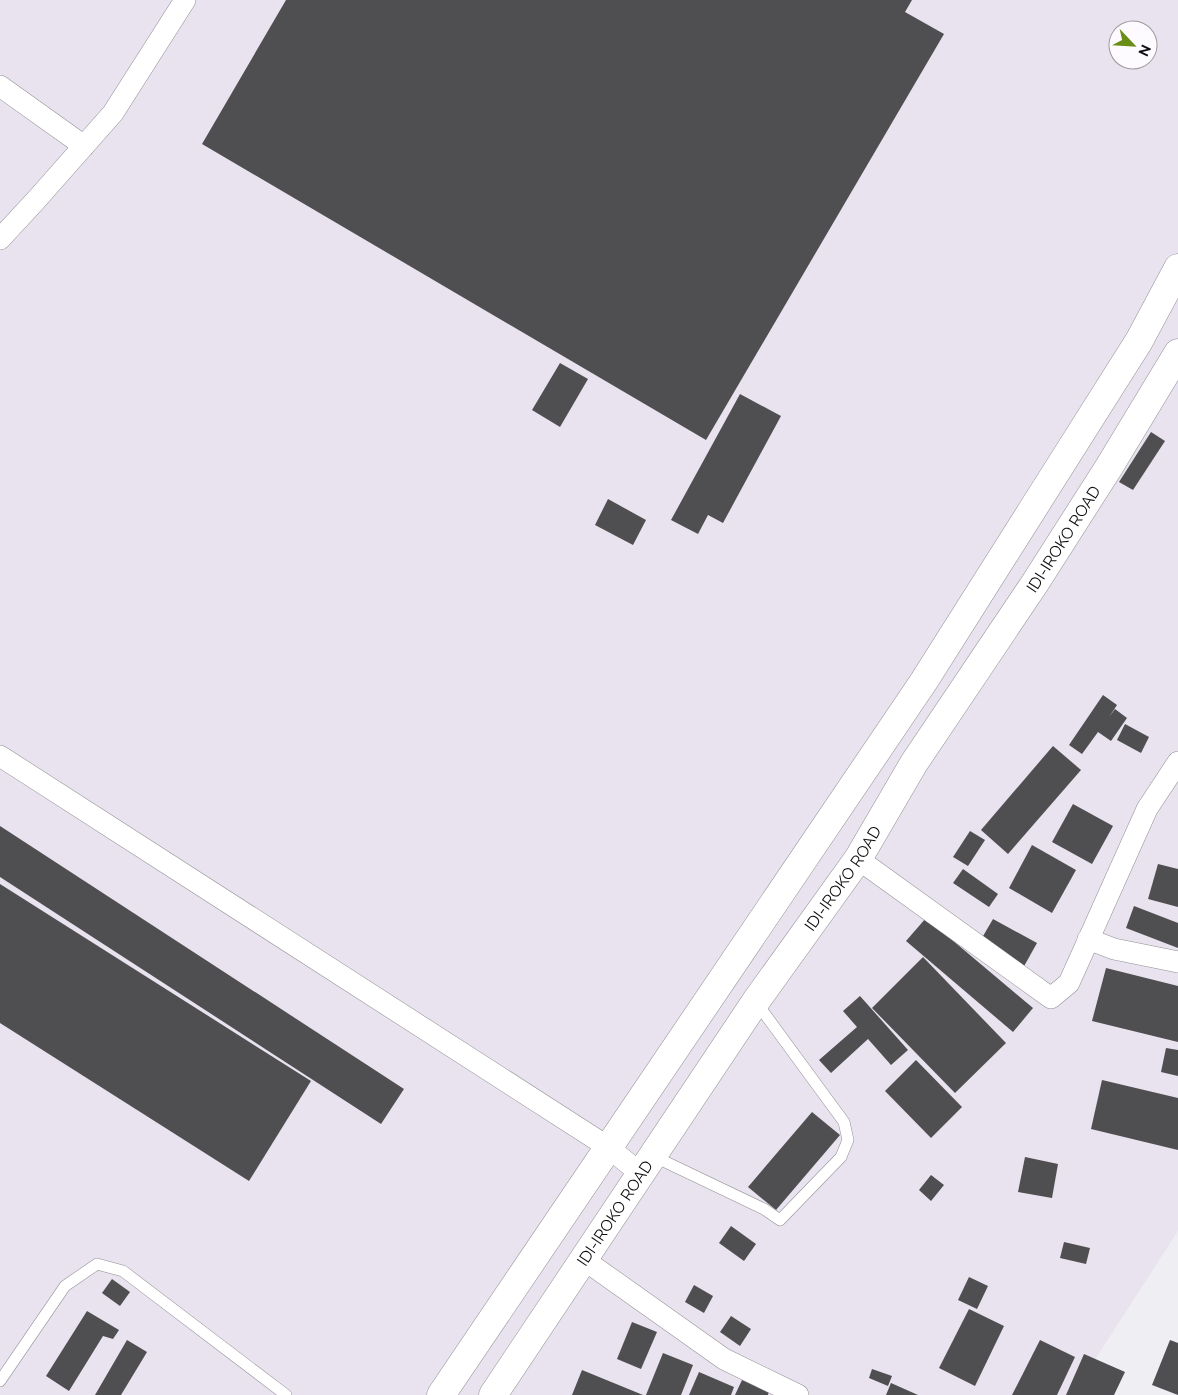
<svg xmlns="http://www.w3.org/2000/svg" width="1178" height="1395" viewBox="0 0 1178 1395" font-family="Raleway,sans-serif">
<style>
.built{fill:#e8e3ee;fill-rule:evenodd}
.building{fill:#4f4e51}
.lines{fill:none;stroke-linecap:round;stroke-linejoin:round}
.lane-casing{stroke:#918f93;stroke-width:12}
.street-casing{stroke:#918f93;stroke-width:22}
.highway-casing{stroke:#918f93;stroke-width:29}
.lane{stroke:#fff;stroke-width:11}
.street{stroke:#fff;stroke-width:21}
.highway{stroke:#fff;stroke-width:28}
.labels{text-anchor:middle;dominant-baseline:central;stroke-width:5;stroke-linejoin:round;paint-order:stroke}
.street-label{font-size:16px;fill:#0c0c0d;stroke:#fdfbff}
</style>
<rect width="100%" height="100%" fill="#efeef2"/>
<path class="built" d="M0,0H1178V1231L1072,1395H0ZM1118,30H1148V60H1118Z"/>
<g class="building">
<polygon points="286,0 912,0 905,12 944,34 706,440 202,144"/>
<polygon points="560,363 588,379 560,427 532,410"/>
<polygon points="740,394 781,416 723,523 708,515 698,534 671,520"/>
<polygon points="1151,432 1165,441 1133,490 1119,482"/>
<polygon points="608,499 646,520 633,545 595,525"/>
<polygon points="1103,695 1117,705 1109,717 1115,709 1127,718 1111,741 1098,732 1082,754 1069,745"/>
<polygon points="1125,724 1149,737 1141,753 1117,740"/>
<polygon points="1053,746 1081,770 1008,854 981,830"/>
<polygon points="1073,804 1113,826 1092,864 1052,842"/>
<polygon points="0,826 404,1089 381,1124 0,877"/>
<polygon points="970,831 985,840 968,866 953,857"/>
<polygon points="1032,845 1076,870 1052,913 1009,888"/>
<polygon points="1158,864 1178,869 1178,907 1148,899"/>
<polygon points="963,869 998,894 989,907 953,883"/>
<polygon points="0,884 311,1081 249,1181 0,1023"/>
<polygon points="1134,906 1178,923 1178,948 1126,928"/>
<polygon points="926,918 1033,1008 1013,1032 906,941"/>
<polygon points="993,919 1037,943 1023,968 979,943"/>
<polygon points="923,957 1006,1043 955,1093 872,1008"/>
<polygon points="1106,968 1178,986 1178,1042 1092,1021"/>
<polygon points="860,996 908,1050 891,1065 868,1039 831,1073 819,1060 857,1027 843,1011"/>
<polygon points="1166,1048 1178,1050 1178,1076 1161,1072"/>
<polygon points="916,1060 962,1107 931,1138 885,1091"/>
<polygon points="1102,1080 1178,1098 1178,1150 1091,1129"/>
<polygon points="812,1112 840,1135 776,1210 748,1187"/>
<polygon points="1025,1157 1058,1164 1052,1198 1018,1192"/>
<polygon points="931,1175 944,1185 931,1201 919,1190"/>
<polygon points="731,1226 756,1244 744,1261 719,1243"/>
<polygon points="1064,1242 1090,1248 1086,1264 1060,1258"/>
<polygon points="969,1277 988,1286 977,1309 958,1300"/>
<polygon points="112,1279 130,1292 120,1306 102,1293"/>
<polygon points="694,1285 713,1296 704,1313 685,1302"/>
<polygon points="969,1309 1004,1326 975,1386 939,1368"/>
<polygon points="87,1311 119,1330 113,1339 103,1336 69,1391 46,1376"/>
<polygon points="731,1316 751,1329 740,1346 720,1332"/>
<polygon points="632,1322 657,1332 641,1369 617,1359"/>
<polygon points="127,1340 147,1352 121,1395 95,1395"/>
<polygon points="1040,1340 1075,1357 1057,1395 1012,1395"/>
<polygon points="1170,1340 1178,1343 1178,1395 1152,1385"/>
<polygon points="663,1353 693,1365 681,1395 646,1395"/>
<polygon points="1084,1354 1125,1372 1114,1395 1066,1395"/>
<polygon points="872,1369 892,1376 888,1386 869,1378"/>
<polygon points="582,1370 643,1395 572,1395"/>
<polygon points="699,1372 734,1387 731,1395 689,1395"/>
<polygon points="742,1380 769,1391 768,1395 735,1395"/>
<polygon points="891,1383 918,1395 886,1395"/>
</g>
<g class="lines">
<defs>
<g id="lane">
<polyline points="653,1156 764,1209 780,1220 841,1157 848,1140 844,1122 756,1002"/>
<polyline points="0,1381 65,1286 97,1264 123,1271 286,1395"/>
</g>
<g id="street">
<polyline points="0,86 84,146"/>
<polyline points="0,239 37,199 113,113 185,0"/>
<polyline points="0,756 608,1147 641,1174"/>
<polyline points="858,859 1051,998 1069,983 1147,809 1178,762"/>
<polyline points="1088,939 1114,949 1178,962"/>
<polyline points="583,1259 724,1359 798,1395"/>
</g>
<g id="highway">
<polyline points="441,1395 924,681 1139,341 1178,268"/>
<path id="s1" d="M493,1395L756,1001L858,859L914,763L1035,583L1109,467L1178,353"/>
</g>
</defs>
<use href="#lane" class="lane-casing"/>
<use href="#street" class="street-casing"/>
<use href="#highway" class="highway-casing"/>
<use href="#lane" class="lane"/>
<use href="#street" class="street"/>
<use href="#highway" class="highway"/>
</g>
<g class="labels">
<g class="street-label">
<text stroke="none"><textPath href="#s1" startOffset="1029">IDI-IROKO ROAD</textPath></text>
<text stroke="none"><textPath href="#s1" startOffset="624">IDI-IROKO ROAD</textPath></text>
<text stroke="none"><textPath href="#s1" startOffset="219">IDI-IROKO ROAD</textPath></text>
</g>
</g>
<g transform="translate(1133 45) rotate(115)"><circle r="24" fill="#fdfbff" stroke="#9d9b9e"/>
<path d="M0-4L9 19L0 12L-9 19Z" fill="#698d16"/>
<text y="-8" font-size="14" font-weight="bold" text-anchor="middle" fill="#0c0c0d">N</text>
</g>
</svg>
